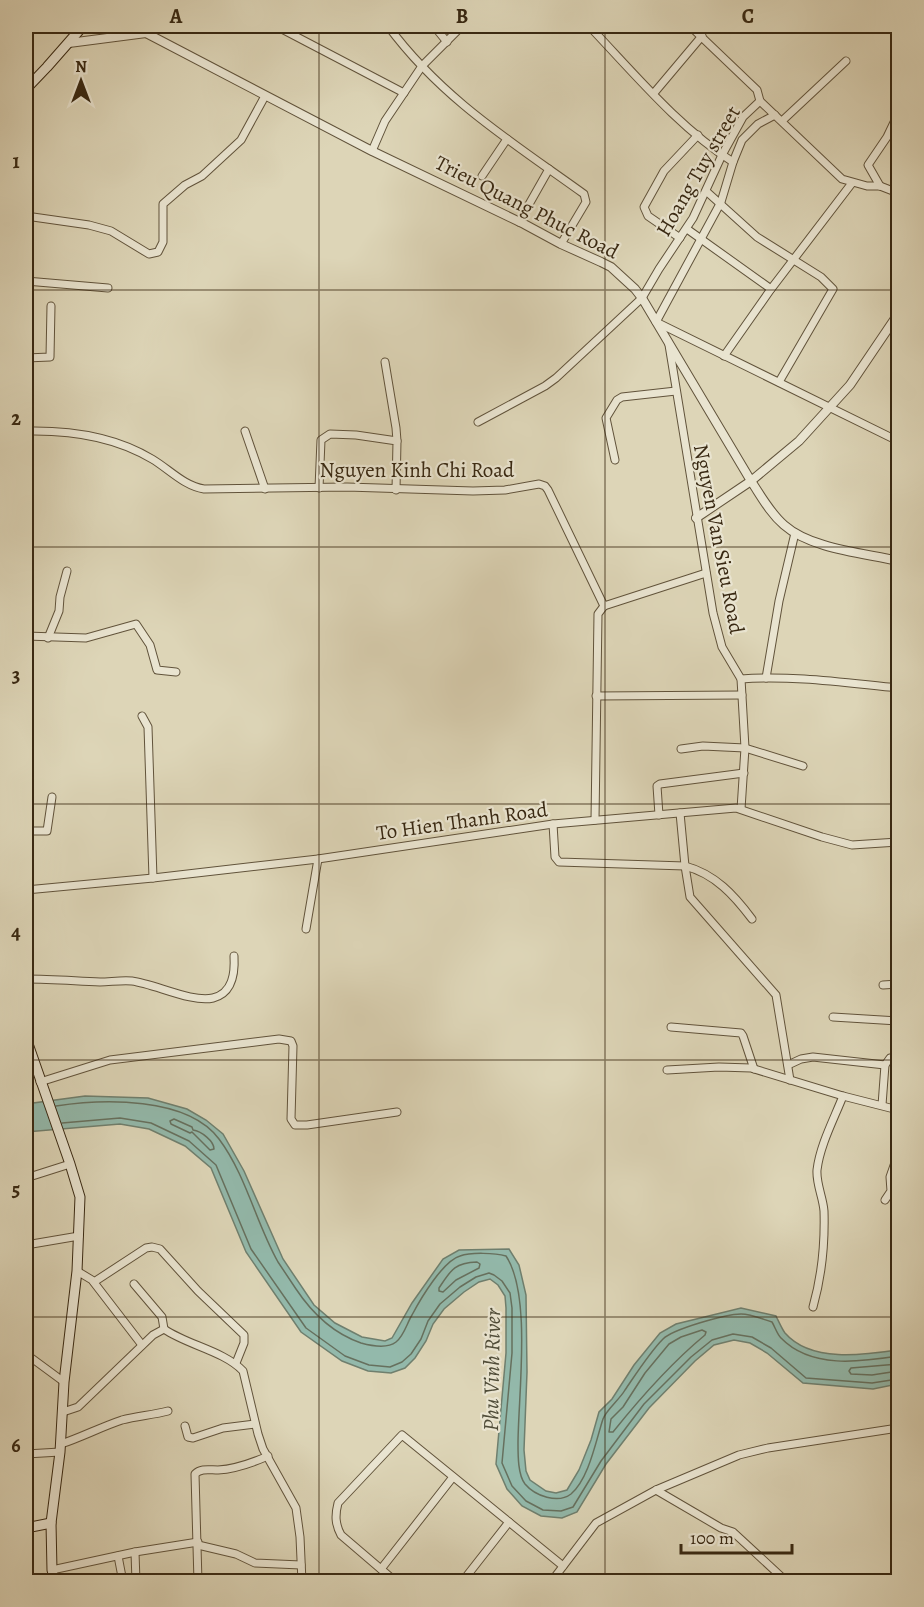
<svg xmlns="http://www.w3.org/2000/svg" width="924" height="1607" viewBox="0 0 924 1607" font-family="Alegreya,serif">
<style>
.water{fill:#93b9ab;stroke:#6f7f6e;stroke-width:1.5}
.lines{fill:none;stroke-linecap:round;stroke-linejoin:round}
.shore{stroke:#66705e;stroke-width:1.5}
.minor-casing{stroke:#61533b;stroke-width:9}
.tertiary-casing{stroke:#61533b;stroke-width:10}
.secondary-casing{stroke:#382812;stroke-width:11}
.minor{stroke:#e9e4d0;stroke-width:7}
.tertiary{stroke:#e9e4d0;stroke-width:8}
.secondary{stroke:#e9e4d0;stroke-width:9}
.grid{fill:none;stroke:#382812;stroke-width:1.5;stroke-opacity:0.55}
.labels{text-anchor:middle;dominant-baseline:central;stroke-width:4.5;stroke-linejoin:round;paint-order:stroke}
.street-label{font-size:21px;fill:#382812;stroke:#e9e4d0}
.water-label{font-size:22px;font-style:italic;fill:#4f4c38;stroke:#e9e4d0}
.neatline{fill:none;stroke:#382812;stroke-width:2}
.grid-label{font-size:20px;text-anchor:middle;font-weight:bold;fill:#382812}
</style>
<rect width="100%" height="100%" fill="#ddd5b7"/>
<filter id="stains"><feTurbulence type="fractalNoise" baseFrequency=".00333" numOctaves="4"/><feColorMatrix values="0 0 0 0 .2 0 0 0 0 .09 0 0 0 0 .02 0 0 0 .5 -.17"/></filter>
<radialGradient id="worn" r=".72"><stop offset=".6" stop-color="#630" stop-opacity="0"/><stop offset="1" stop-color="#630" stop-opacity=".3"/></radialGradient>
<path class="water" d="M85,1096L148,1098L187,1109L206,1120L223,1134L244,1171L283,1259L314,1305L335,1323L362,1337L385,1341L392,1338L412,1303L443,1259L459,1250L509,1249L519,1265L526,1295L527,1372L524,1450L526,1471L530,1480L546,1491L556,1493L567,1490L579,1470L591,1440L599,1412L612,1399L634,1365L660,1333L676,1324L741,1308L776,1316C779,1322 782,1329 785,1333C811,1363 864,1355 898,1350V1384L873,1389L803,1383L767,1353L750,1343L734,1340L714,1345L695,1361L649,1408L606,1464L577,1512L562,1518L541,1516L522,1506L507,1489L496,1464L506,1353V1308L505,1296L498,1285L490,1279L479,1282L464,1292L444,1309L433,1324L426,1341L415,1358L405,1368L391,1373L368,1371L342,1361L301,1332L246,1252L211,1168L185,1146L149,1129L120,1124L26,1132V1104Z"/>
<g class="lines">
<g class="shore">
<path d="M56,1106C102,1099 187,1096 219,1139C246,1175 256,1223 278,1262C284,1271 290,1280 296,1289C312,1313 332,1333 361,1343C372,1346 387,1349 396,1342C404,1336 407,1323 412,1315C421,1298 443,1261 460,1256C471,1252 495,1253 506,1256C532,1295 518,1396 518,1444C518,1456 518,1475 525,1484C535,1496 558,1504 571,1494C589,1479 596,1440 603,1419C606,1410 620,1399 625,1390C636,1374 650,1352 663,1339C673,1329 726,1314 741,1314C751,1314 762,1319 772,1322C775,1327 777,1334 781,1338C811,1369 860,1362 898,1356"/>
<path d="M174,1119L192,1127L193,1130C201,1131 214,1141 214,1149L210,1150L192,1132L190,1133L171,1124L170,1121Z"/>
<polyline points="62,1123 120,1118 151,1123 189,1141 216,1165 251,1249 306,1328 345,1356 369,1365 390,1367 402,1362 411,1354 421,1339 428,1321 440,1304 460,1287 476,1277 489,1273 494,1275 502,1281 510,1293 512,1308 512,1353 502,1463 512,1486 526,1501 543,1510 561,1511 573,1507 601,1461 644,1404 691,1357 712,1340 733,1334 752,1337 771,1348 806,1378 872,1383 898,1379"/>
<path d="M477,1262L480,1264L479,1268L456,1280L443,1292L439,1291V1288C451,1270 454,1263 477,1262Z"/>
<path d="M702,1330L706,1332L705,1335C670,1364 641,1397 613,1432H609L611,1419L623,1407L645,1373L669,1344L681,1337Z"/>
<polyline points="898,1364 851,1368 849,1371 851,1374 872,1375 898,1371"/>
</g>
<defs>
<g id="minor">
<polyline points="276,26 404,93"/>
<path d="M388,26C442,99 512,142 584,194L586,202L561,244"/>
<polyline points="434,26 447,42"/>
<path d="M589,26C633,72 679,128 733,162"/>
<polyline points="690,26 757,90 760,101 842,179 867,186 880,186 898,193"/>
<polyline points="654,93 702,36"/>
<polyline points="775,115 758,124 742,140 733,162 721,202 656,322 898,441"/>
<polyline points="782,121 846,61"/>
<polyline points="372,151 385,121 422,66 462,26"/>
<polyline points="482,176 507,139"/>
<polyline points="880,186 868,165 887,137 898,114"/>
<polyline points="706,191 757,237 821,277 833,289 779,382"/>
<polyline points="26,216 89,225 111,231 149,254 158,252 163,242 163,204 185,185 202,176 241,140 265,96"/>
<polyline points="519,222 549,169"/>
<polyline points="687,229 771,289"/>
<polyline points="680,238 648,216 644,207 664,171 698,135"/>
<polyline points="26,281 108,288"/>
<polyline points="669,345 713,613 722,647 741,679 745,748 741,809"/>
<polyline points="724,356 771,289 852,183"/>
<polyline points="26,358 50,357 51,306"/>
<polyline points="385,362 396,428 397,441"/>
<polyline points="478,422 545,386 556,378 642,298 659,269 693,218 722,155 743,117 760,101"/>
<path d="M26,431C69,430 114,436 152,459C169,469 184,486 204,489L347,487L473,491L505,490L539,484L545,486L548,490L604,606"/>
<polyline points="245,431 265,489"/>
<polyline points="615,460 606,418 617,400 622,397 676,391"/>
<polyline points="319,488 321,440 330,434 356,435 397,441 396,490"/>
<polyline points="604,606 706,573"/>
<polyline points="26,636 86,638 136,624 150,645 157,670 176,672"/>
<polyline points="48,638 59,611 60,597 67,571"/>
<polyline points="766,678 779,601 795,533"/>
<path d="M741,679C793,675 846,683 898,688"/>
<polyline points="596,696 742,695"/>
<polyline points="142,716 148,727 153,878"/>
<polyline points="681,749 703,746 745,748 803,766"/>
<polyline points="680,813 685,866 690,897 776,995 790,1080"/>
<polyline points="659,815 657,786 660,784 744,773"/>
<polyline points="595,820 598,614 604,606"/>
<path d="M553,824L555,857L559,862L685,866C715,874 734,895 752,919"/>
<polyline points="26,831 47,831 52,797"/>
<polyline points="26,890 153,878 318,859 553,824 736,808 822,837 852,845 898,842"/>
<polyline points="306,929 318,859"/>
<path d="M26,979C51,979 75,981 100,982C110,982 121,980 132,981C155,984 192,1003 213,998C233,993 235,973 234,956"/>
<polyline points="883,985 898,984"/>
<polyline points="833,1017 898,1021"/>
<polyline points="671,1027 741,1033 743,1036 754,1069"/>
<polyline points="788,1065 801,1059 813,1057 885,1065"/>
<polyline points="667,1070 719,1067 751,1068 843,1096 898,1110"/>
<polyline points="40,1082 110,1060 279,1039 291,1041 293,1046 291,1119 295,1125 307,1125 397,1112"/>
<polyline points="882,1105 885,1065 890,1058 898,1057"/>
<polyline points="26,1178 70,1164"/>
<polyline points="885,1200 891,1191 890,1177 898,1154"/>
<polyline points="26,1245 79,1236"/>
<polyline points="77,1271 92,1280 142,1345"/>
<polyline points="94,1282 146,1248 152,1247 160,1249 198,1291 244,1335 244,1343 236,1363"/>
<polyline points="134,1284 162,1317 164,1329"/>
<path d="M813,1307C822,1275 825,1244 824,1211C823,1197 816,1184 817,1170C820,1145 834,1119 843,1096"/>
<polyline points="26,1354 64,1382"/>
<path d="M63,1412L78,1407L153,1335L164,1329C187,1345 224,1351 243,1371L258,1434L263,1449L296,1508L300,1537L302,1582"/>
<polyline points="185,1426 188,1437 193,1438 223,1428 255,1424"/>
<path d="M61,1444C82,1437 101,1427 122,1420C137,1416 153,1415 168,1411"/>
<polyline points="26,1454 60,1452"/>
<polyline points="656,1490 721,1528 733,1532 787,1582"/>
<polyline points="26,1511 31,1526"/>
<polyline points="198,1545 236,1554 255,1563 301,1565"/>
<polyline points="135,1552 136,1582"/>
<polyline points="118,1556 123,1582"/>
<polyline points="381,1569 453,1477"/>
<polyline points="52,1570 135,1552 198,1542"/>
<path d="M198,1582L195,1474C201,1468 209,1470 218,1470C235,1469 252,1463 268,1456"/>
<path d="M396,1582L341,1535C335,1524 335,1515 338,1503L402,1435L563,1566"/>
<polyline points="462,1582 509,1522"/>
<polyline points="551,1582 596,1523 656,1490 739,1455 768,1448 898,1428"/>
</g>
<g id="tertiary">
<path d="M141,26L146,33L372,151L524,224L561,244L601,262L611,267L635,289L642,298L751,481C761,496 770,513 784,525C811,549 864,553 898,561"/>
<polyline points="69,43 146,33"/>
<polyline points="696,518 751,481 799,441 850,385 898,314"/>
</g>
<g id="secondary">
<polyline points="26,89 47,67 83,26"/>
<polyline points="26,1038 70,1164 80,1197 77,1271 64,1382 60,1452 51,1523 52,1570 55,1582"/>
<polyline points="26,1528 51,1523"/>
</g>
</defs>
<use href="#minor" class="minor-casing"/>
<use href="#tertiary" class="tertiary-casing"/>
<use href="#secondary" class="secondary-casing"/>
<use href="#minor" class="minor"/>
<use href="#tertiary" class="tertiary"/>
<use href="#secondary" class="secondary"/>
</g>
<path class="grid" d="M319,26V1582M605,26V1582M26,290H898M26,547H898M26,804H898M26,1060H898M26,1317H898"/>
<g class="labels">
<g class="street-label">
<text transform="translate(698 171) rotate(-60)">Hoang Tuy street</text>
<text transform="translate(527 207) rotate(27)">Trieu Quang Phuc Road</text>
<text x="417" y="470">Nguyen Kinh Chi Road</text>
<text transform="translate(719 539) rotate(79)">Nguyen Van Sieu Road</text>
<text transform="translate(462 821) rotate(-8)">To Hien Thanh Road</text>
</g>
<g class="water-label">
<text transform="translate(492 1370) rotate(-89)">Phu Vinh River</text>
</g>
</g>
<rect width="924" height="1607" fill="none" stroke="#ddd5b7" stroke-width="66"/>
<g transform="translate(81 81)" stroke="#e9e4d0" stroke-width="4.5" paint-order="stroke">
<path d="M0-4.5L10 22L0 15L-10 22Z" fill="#382812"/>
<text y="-9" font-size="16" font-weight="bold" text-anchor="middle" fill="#382812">N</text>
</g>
<path d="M681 1544v9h111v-9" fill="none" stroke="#382812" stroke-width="3"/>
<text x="690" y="1544" font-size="18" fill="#382812" stroke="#e9e4d0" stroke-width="4.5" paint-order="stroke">100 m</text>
<rect x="33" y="33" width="858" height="1541" class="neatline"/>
<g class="grid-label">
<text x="176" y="23">A</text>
<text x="462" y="23">B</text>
<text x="748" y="23">C</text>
<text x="16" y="168">1</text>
<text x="16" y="425">2</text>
<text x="16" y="682">3</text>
<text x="16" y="939">4</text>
<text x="16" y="1196">5</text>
<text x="16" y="1452">6</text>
</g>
<rect width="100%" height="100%" filter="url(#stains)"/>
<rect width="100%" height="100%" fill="url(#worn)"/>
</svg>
